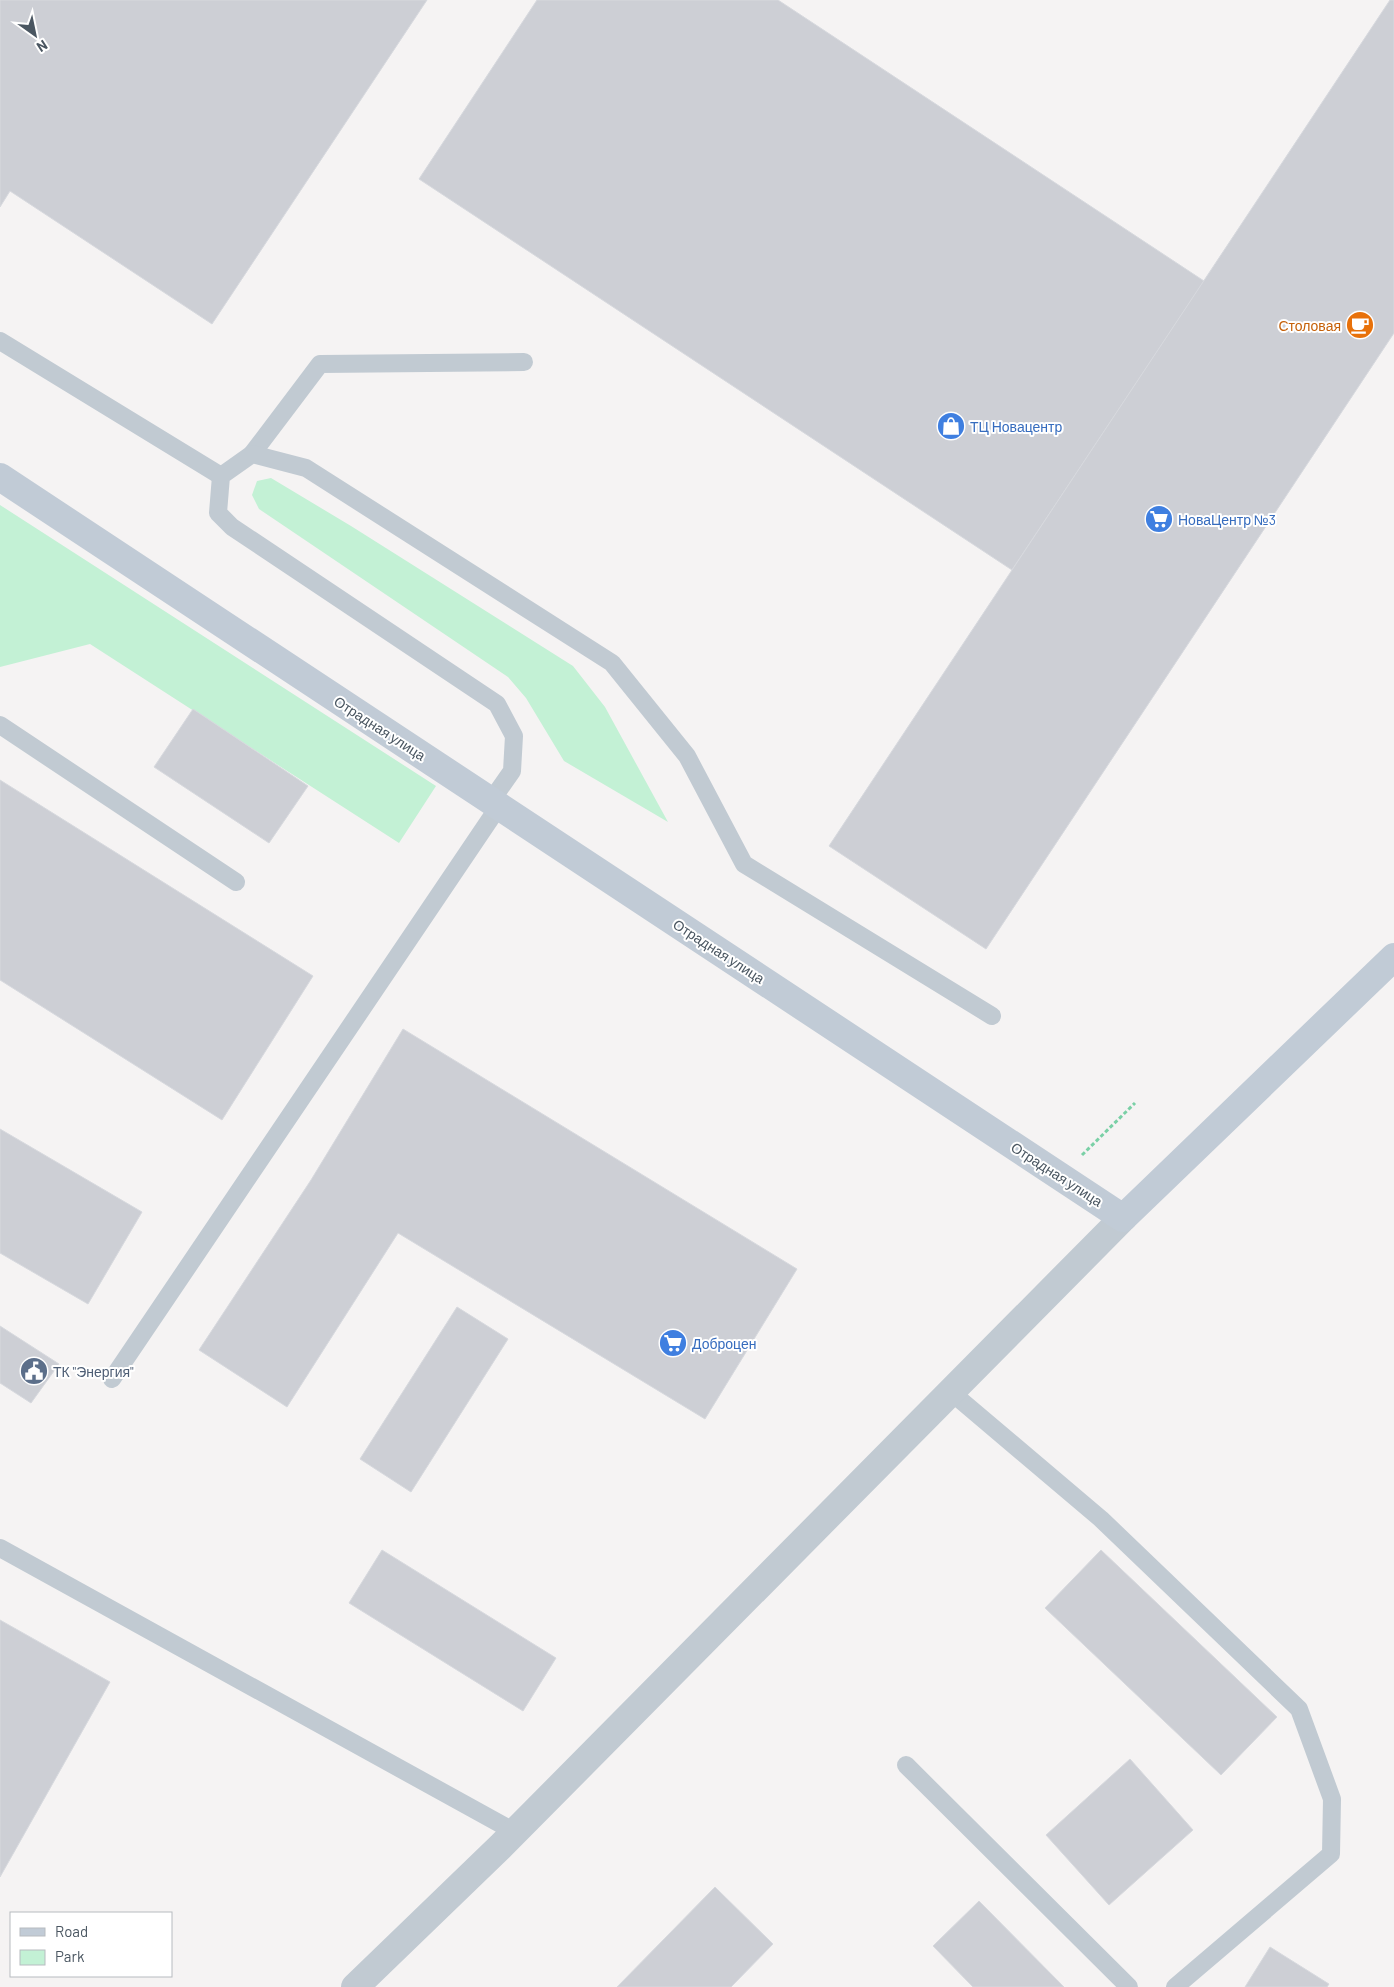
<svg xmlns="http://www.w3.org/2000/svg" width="1394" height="1987" viewBox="0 0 1394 1987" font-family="Barlow,sans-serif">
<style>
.green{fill:#c3f1d5}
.building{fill:#cdcfd5;stroke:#d7d9de}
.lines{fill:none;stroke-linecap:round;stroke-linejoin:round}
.path{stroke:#7ad0a6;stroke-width:3;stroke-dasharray:4 2.5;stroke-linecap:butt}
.service{stroke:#c1cad2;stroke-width:18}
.tertiary{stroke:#c1cad2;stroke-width:28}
.secondary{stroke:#c1cbd6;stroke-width:28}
.labels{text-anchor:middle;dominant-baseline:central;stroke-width:4;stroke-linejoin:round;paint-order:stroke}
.food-label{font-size:14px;fill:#c56008;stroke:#fff;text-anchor:end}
.shop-label{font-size:14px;fill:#366cbe;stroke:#fff;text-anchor:start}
.street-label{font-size:14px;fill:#4a5661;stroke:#fff}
.service-label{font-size:14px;fill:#4e5e75;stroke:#fff;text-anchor:start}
</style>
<rect width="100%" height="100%" fill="#f5f3f3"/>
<g class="green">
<polygon points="271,478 351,526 573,666 605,707 668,822 564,761 526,698 508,677 259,509 252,495 257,481"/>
<polygon points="0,505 436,786 399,843 90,644 0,667"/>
</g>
<g class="building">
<polygon points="0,0 427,0 212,324 10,191 0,207"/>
<polygon points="537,0 778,0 1204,281 1012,570 419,179"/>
<polygon points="1390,0 1394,0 1394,333 986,949 829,846"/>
<polygon points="193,709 308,786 269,843 154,767"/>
<polygon points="0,780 313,976 222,1120 0,980"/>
<polygon points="403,1029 797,1269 705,1419 398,1233 287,1407 199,1350 311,1180"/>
<polygon points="0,1129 142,1212 88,1304 0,1253"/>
<polygon points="457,1307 508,1339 411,1492 360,1459"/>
<polygon points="0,1326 59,1364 31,1403 0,1383"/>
<polygon points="382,1550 556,1658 523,1711 349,1603"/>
<polygon points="1101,1550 1277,1717 1221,1775 1045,1608"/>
<polygon points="0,1620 110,1682 0,1877"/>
<polygon points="1130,1759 1193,1830 1109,1905 1046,1835"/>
<polygon points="715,1887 773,1944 731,1987 617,1987"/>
<polygon points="979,1901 1064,1987 973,1987 933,1946"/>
<polygon points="1270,1947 1329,1984 1327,1987 1245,1987"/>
</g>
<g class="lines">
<polyline class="path" points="1082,1155 1135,1103"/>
<g class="service">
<polyline points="0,341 221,476"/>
<polyline points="252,454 320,364 524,362"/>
<polyline points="0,725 236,882"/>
<polyline points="491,801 512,771 514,736 497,704 232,527 218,513 221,476 252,454 306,468 612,663 687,756 744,864 992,1016"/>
<polyline points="112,1379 499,806"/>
<polyline points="951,1392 1101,1519 1299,1709 1332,1799 1331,1854 1175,1987"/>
<polyline points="0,1548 515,1832"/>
<polyline points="906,1765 1129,1987"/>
</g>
<polyline class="tertiary" points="355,1987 501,1846 1123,1218"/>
<polyline class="secondary" points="0,477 1123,1218 1394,957"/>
</g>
<defs>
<symbol id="cafe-disc" viewBox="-11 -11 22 22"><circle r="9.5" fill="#e8710a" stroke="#fff"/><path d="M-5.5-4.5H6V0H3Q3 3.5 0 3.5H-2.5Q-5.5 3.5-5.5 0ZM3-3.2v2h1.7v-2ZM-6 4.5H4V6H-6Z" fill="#fff"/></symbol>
<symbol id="shop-disc" viewBox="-11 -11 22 22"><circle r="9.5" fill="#3f7fe0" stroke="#fff"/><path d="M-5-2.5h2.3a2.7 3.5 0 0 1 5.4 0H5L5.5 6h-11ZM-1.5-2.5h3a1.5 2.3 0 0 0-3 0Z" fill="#fff"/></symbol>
<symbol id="supermarket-disc" viewBox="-11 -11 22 22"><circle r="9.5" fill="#3f7fe0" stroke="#fff"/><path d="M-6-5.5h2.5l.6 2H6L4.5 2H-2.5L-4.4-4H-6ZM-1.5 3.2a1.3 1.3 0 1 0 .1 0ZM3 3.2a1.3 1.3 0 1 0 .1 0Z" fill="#fff"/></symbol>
<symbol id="civic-disc" viewBox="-11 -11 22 22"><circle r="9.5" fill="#5c6f8a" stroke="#fff"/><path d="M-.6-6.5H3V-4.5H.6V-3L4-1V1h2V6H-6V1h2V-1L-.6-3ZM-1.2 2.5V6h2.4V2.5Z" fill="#fff"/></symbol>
</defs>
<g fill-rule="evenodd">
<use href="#cafe-disc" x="1344" y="309" width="32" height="32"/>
<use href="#shop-disc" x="935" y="410" width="32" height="32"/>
<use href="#supermarket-disc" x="1143" y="503" width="32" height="32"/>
<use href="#supermarket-disc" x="657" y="1327" width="32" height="32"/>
<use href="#civic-disc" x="18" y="1355" width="32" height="32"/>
</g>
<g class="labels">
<g class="food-label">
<text x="1341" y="325">Столовая</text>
</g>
<g class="shop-label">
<text x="970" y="426">ТЦ Новацентр</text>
<text x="1178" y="519">НоваЦентр №3</text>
<text x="692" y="1343">Доброцен</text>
</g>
<g class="street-label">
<text transform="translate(380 728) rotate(33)">Отрадная улица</text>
<text transform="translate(719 951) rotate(33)">Отрадная улица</text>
<text transform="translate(1057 1174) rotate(33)">Отрадная улица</text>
</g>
<g class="service-label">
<text x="53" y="1371">ТК "Энергия"</text>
</g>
</g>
<rect x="10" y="1912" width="162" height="65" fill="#ffffff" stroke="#b7bbc0"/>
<rect x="20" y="1928" width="25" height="8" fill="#c1cbd6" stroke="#b7bbc0"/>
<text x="55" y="1937" font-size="15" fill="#4a5661">Road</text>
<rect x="20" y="1950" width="25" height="15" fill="#c3f1d5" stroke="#b7bbc0"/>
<text x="55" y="1962" font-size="15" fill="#4a5661">Park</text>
<g transform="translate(35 35) rotate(147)" stroke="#ffffff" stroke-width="4" paint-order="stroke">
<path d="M0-4L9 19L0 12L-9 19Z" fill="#4a5661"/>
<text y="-8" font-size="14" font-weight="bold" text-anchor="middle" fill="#4a5661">N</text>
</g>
</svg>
